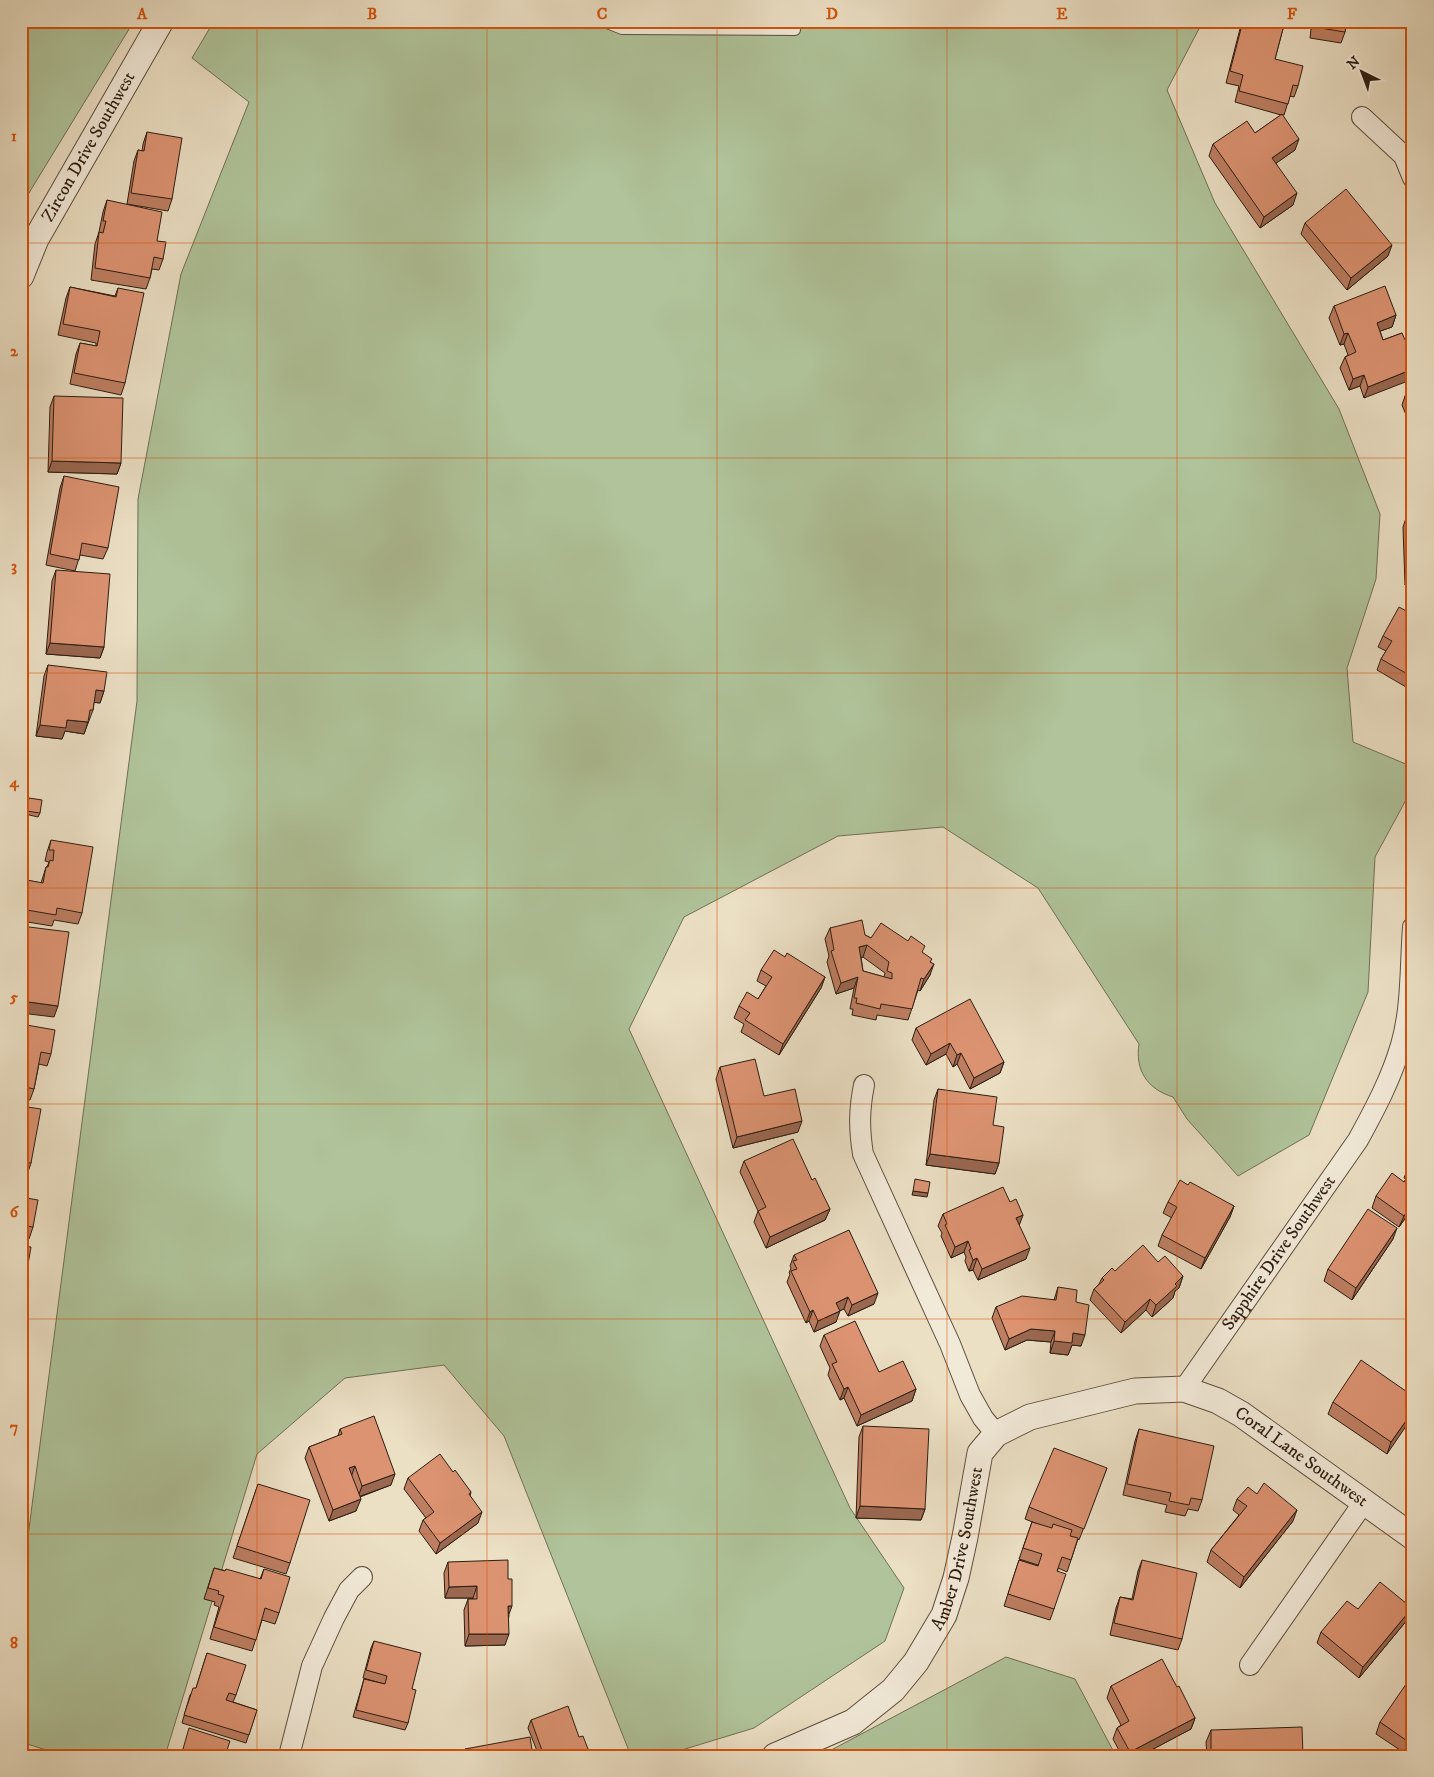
<svg xmlns="http://www.w3.org/2000/svg" width="1434" height="1777" viewBox="0 0 1434 1777" font-family="'IM FELL DW Pica',serif">
<style>
.green{fill:#b0c39a;stroke:#6e7056}
.lines{fill:none;stroke-linecap:round;stroke-linejoin:round}
.service-casing{stroke:#5c4e3e;stroke-width:12}
.minor-casing{stroke:#5c4e3e;stroke-width:22}
.tertiary-casing{stroke:#5c4e3e;stroke-width:27}
.service{stroke:#f2ead9;stroke-width:10}
.minor{stroke:#f2ead9;stroke-width:20}
.tertiary{stroke:#f2ead9;stroke-width:25}
.wall{fill:#bd7e62;stroke:#2c1d11;fill-rule:evenodd}
.shaded-wall{fill:#9a6750;stroke:#2c1d11}
.building{fill:#dc9372;stroke:#2c1d11;fill-rule:evenodd}
.grid{fill:none;stroke:#d5530c;stroke-width:1;stroke-opacity:0.55}
.labels{text-anchor:middle;dominant-baseline:central;stroke-width:4;stroke-linejoin:round;paint-order:stroke}
.street-label{font-size:18px;fill:#2c1d11;stroke:#f2ead9}
.neatline{fill:none;stroke:#d5530c;stroke-width:2}
.grid-label{font-size:16px;text-anchor:middle;font-weight:bold;fill:#d5530c}
</style>
<rect width="100%" height="100%" fill="#ebdfc4"/>
<filter id="stains"><feTurbulence type="fractalNoise" baseFrequency=".004" numOctaves="4"/><feColorMatrix values="0 0 0 0 .2 0 0 0 0 .09 0 0 0 0 .02 0 0 0 .5 -.17"/></filter>
<radialGradient id="worn" r=".72"><stop offset=".6" stop-color="#630" stop-opacity="0"/><stop offset="1" stop-color="#630" stop-opacity=".3"/></radialGradient>
<g class="green">
<polygon points="21,21 134,21 21,206"/>
<path d="M214,21H1203L1167,90L1215,203L1339,409L1380,514L1376,579L1347,668L1353,742L1413,767V787L1375,857L1368,992L1309,1135L1238,1176L1187,1119L1173,1097C1147,1089 1135,1070 1139,1044L1038,888L943,827L838,836L684,917L629,1029L850,1508L904,1588L885,1641L754,1728L662,1756H631L504,1436L444,1365L345,1378L257,1454L165,1756H65L21,1742V1590L137,701L138,499L181,274L249,102L192,58Z"/>
<polygon points="1006,1657 1075,1679 1116,1756 820,1756"/>
</g>
<g class="lines">
<defs>
<polyline id="service" points="602,21 622,29 795,30"/>
<g id="minor">
<polyline points="1362,117 1404,156 1413,178"/>
<path d="M864,1085C859,1110 859,1129 863,1154L950,1344L970,1395L983,1418L996,1434"/>
<path id="s1" d="M1184,1389L1358,1140C1375,1109 1391,1079 1401,1045C1412,1008 1410,965 1413,927"/>
<polyline points="1250,1665 1364,1502"/>
<polyline points="289,1756 312,1666 334,1618 349,1590 362,1577"/>
</g>
<g id="tertiary">
<path id="s2" d="M21,276L36,239L161,21"/>
<path id="s3" d="M775,1756L853,1722L893,1690L916,1662L944,1615L956,1578L965,1537L980,1453L996,1434L1030,1417L1135,1391L1184,1389L1218,1401L1241,1414L1413,1537"/>
</g>
</defs>
<use href="#service" class="service-casing"/>
<use href="#minor" class="minor-casing"/>
<use href="#tertiary" class="tertiary-casing"/>
<use href="#service" class="service"/>
<use href="#minor" class="minor"/>
<use href="#tertiary" class="tertiary"/>
</g>
<g class="wall">
<polygon points="1242,21 1285,21 1275,59 1298,86 1294,97 1290,96 1284,115 1282,115 1295,150 1276,163 1293,205 1260,228 1209,156 1213,144 1255,133 1281,115 1235,102 1239,86 1226,83"/>
<polygon points="1312,21 1347,21 1345,32 1341,43 1310,38"/>
<polygon points="1395,21 1413,21 1413,33"/>
<polygon points="147,132 172,199 168,211 127,204 134,161 138,150 142,151 143,144"/>
<polygon points="107,200 157,241 163,259 159,270 152,269 150,278 146,289 91,280 95,244 99,232 103,212"/>
<polygon points="1305,223 1388,256 1347,290 1301,234"/>
<polygon points="70,287 115,296 118,288 125,383 121,395 70,384 76,354 80,343 96,346 96,343 58,335 66,298"/>
<polygon points="1334,306 1396,315 1392,327 1380,331 1383,340 1402,333 1364,398 1360,386 1349,390 1340,368 1345,357 1348,355 1344,344 1340,345 1329,318"/>
<polygon points="1413,390 1413,432 1402,405 1406,393"/>
<polygon points="54,396 121,463 117,474 48,472 50,407"/>
<polygon points="64,476 108,548 103,559 80,555 75,571 46,565 60,488"/>
<polygon points="1407,515 1413,584 1405,585 1403,527"/>
<polygon points="56,570 104,647 100,658 46,654 52,581"/>
<polygon points="1413,608 1413,686 1409,683 1406,687 1377,670 1381,659 1386,651 1378,647 1383,636 1410,613"/>
<polygon points="48,665 104,691 100,703 94,702 93,710 84,734 65,731 62,739 36,736 44,676"/>
<polygon points="29,798 40,813 38,817 25,814"/>
<polygon points="51,840 82,913 78,924 54,920 52,926 21,921 21,879 41,883 46,867 47,867 49,862 45,861 47,852"/>
<path d="M830,928L865,935L871,938L923,953L931,962L930,975L920,991L918,990L908,1020L877,1015L876,1020L852,1015L853,1009H850L854,988L836,994L827,962L829,956L825,939ZM861,957H863L885,973L884,977L863,971Z"/>
<polygon points="785,957 825,977 821,988 779,1055 741,1032 744,1024 734,1018 739,1006 758,999 766,986 757,981 761,970"/>
<polygon points="21,1024 51,1054 47,1066 39,1064 34,1089 30,1100 21,1099"/>
<polygon points="916,1028 1004,1062 1000,1073 970,1089 957,1064 953,1067 946,1054 926,1065 912,1040"/>
<polygon points="720,1067 764,1096 798,1132 733,1148 716,1079"/>
<polygon points="938,1089 993,1125 999,1163 995,1174 926,1165 934,1100"/>
<polygon points="21,1106 31,1163 27,1175 21,1174"/>
<polygon points="1413,1160 1413,1210 1412,1209 1399,1227 1372,1208 1376,1196 1404,1182 1406,1179 1404,1178 1409,1166"/>
<polygon points="744,1161 812,1180 830,1209 825,1220 766,1248 754,1222 758,1211 740,1172"/>
<polygon points="1188,1185 1234,1206 1230,1217 1201,1269 1158,1246 1162,1235 1172,1218 1163,1213 1168,1202"/>
<polygon points="21,1197 33,1227 29,1239 21,1237"/>
<polygon points="1010,1202 1023,1215 1019,1224 1026,1259 978,1280 973,1270 969,1271 965,1261 966,1257 964,1252 951,1258 941,1236 942,1233 938,1226 943,1214"/>
<polygon points="1393,1239 1352,1300 1324,1281 1328,1269"/>
<polygon points="21,1246 26,1276 22,1287 21,1287"/>
<polygon points="794,1255 874,1304 848,1316 844,1309 839,1311 836,1322 814,1332 809,1321 806,1323 787,1282 790,1274 789,1273 791,1268 790,1266"/>
<polygon points="1158,1262 1183,1276 1179,1288 1175,1291 1173,1298 1152,1317 1146,1310 1121,1333 1090,1300 1094,1289 1099,1284 1102,1278 1115,1271"/>
<polygon points="1058,1287 1076,1302 1081,1346 1072,1345 1068,1355 1050,1353 1051,1342 1027,1340 1005,1350 992,1318 996,1307 1054,1300"/>
<polygon points="824,1335 879,1372 916,1389 912,1401 857,1426 844,1398 840,1400 828,1375 830,1368 820,1346"/>
<polygon points="1413,1396 1387,1454 1328,1414 1333,1402"/>
<polygon points="863,1426 925,1509 921,1520 856,1518 859,1437"/>
<polygon points="340,1429 391,1485 360,1497 356,1511 329,1521 305,1458 309,1447 338,1436"/>
<polygon points="1139,1429 1202,1500 1198,1511 1188,1509 1185,1516 1165,1512 1167,1505 1123,1495 1135,1441"/>
<polygon points="1107,1468 1079,1540 1078,1539 1067,1572 1058,1568 1054,1609 1050,1620 1004,1606 1019,1560 1038,1566 1038,1565 1019,1559 1032,1522 1040,1525 1025,1519 1029,1507"/>
<polygon points="453,1472 471,1492 470,1496 478,1523 436,1554 419,1531 423,1520 426,1518 404,1489 408,1478"/>
<polygon points="258,1484 290,1563 286,1574 233,1558"/>
<polygon points="1237,1499 1293,1521 1240,1588 1207,1562 1211,1550 1239,1515 1233,1510"/>
<polygon points="1142,1560 1182,1639 1178,1650 1110,1635 1116,1608 1120,1597 1132,1599 1138,1571"/>
<polygon points="448,1562 509,1615 505,1645 465,1646 464,1610 468,1599 473,1599 473,1598 445,1598 444,1573"/>
<polygon points="214,1568 260,1579 264,1569 279,1613 275,1624 262,1620 252,1651 210,1639 219,1607 214,1605 215,1602 204,1599"/>
<polygon points="1358,1609 1408,1619 1359,1678 1317,1643 1321,1632"/>
<polygon points="374,1641 412,1689 408,1723 405,1730 353,1717 364,1679 384,1684 363,1678 371,1648"/>
<polygon points="207,1653 236,1695 233,1702 257,1710 246,1743 182,1723 190,1695 196,1688"/>
<polygon points="1111,1686 1177,1687 1195,1718 1191,1729 1140,1756 1122,1756 1113,1739 1117,1728 1121,1725 1107,1698"/>
<polygon points="531,1720 579,1737 587,1756 539,1756 528,1728"/>
<polygon points="1380,1722 1413,1744 1406,1754 1376,1734"/>
<polygon points="1211,1730 1303,1756 1207,1756 1206,1742"/>
<polygon points="465,1749 533,1756 462,1756"/>
</g>
<g class="shaded-wall">
<polygon points="1299,139 1295,150 1268,169 1272,158"/>
<polygon points="1297,193 1293,205 1260,228 1264,217"/>
<polygon points="1392,245 1388,256 1347,290 1351,278"/>
<polygon points="1396,315 1392,327 1372,334 1377,323"/>
<polygon points="1348,333 1344,344 1340,345 1344,334"/>
<polygon points="1413,369 1413,379 1364,398 1368,387"/>
<polygon points="1364,375 1360,386 1349,390 1353,379"/>
<polygon points="52,461 121,463 117,474 48,472"/>
<polygon points="1409,573 1413,573 1413,584 1405,585"/>
<polygon points="50,643 104,647 100,658 46,654"/>
<polygon points="1413,672 1409,683 1406,687 1411,676"/>
<polygon points="96,690 104,691 100,703 91,702"/>
<polygon points="67,720 88,722 84,734 65,731 62,739 36,736 40,725"/>
<polygon points="867,945 863,957 855,958 859,947"/>
<polygon points="934,964 930,975 920,991 924,979"/>
<polygon points="825,977 821,988 779,1055 783,1044"/>
<polygon points="858,977 854,988 836,994 841,983"/>
<polygon points="21,1001 58,1006 54,1017 21,1013"/>
<polygon points="950,1043 946,1054 926,1065 931,1054"/>
<polygon points="961,1053 957,1064 953,1067 957,1055"/>
<polygon points="1004,1062 1000,1073 970,1089 974,1078"/>
<polygon points="802,1121 798,1132 733,1148 737,1137"/>
<polygon points="930,1154 999,1163 995,1174 926,1165"/>
<polygon points="913,1191 928,1193 927,1197 912,1195"/>
<polygon points="1413,1203 1412,1209 1399,1227 1404,1216"/>
<polygon points="1234,1206 1230,1217 1201,1269 1205,1258"/>
<polygon points="830,1209 825,1220 766,1248 770,1237"/>
<polygon points="1023,1215 1019,1226 1016,1218"/>
<polygon points="1397,1228 1393,1239 1352,1300 1356,1288"/>
<polygon points="968,1241 964,1252 951,1258 955,1247"/>
<polygon points="1030,1248 1026,1259 978,1280 982,1269"/>
<polygon points="977,1258 973,1270 969,1271 973,1260"/>
<polygon points="1183,1276 1179,1288 1175,1291 1173,1298 1152,1317 1156,1305 1175,1284"/>
<polygon points="878,1293 874,1304 848,1316 852,1305"/>
<polygon points="848,1297 844,1309 832,1314 836,1303"/>
<polygon points="1150,1299 1146,1310 1121,1333 1125,1322"/>
<polygon points="813,1310 809,1321 806,1323 810,1312"/>
<polygon points="840,1311 836,1322 814,1332 818,1321"/>
<polygon points="1031,1329 1055,1331 1051,1342 1027,1340 1005,1350 1009,1339"/>
<polygon points="1073,1333 1085,1335 1081,1346 1072,1345 1068,1355 1050,1353 1054,1341"/>
<polygon points="848,1387 844,1398 840,1400 844,1389"/>
<polygon points="916,1389 912,1401 857,1426 861,1415"/>
<polygon points="1413,1411 1413,1416 1387,1454 1391,1442"/>
<polygon points="355,1466 351,1477 349,1468"/>
<polygon points="395,1474 391,1485 358,1497 362,1486"/>
<polygon points="361,1499 356,1511 329,1521 333,1510"/>
<polygon points="860,1506 925,1509 921,1520 856,1518"/>
<polygon points="1297,1510 1293,1521 1240,1588 1244,1577"/>
<polygon points="482,1512 478,1523 436,1554 440,1543"/>
<polygon points="477,1586 473,1598 445,1598 449,1587"/>
<polygon points="508,1606 512,1606 508,1617"/>
<polygon points="1412,1608 1408,1619 1359,1678 1363,1667"/>
<polygon points="469,1634 509,1634 505,1645 465,1646"/>
<polygon points="1195,1718 1191,1729 1140,1756 1128,1756 1130,1752"/>
<polygon points="1413,1739 1413,1744 1406,1754 1410,1743"/>
</g>
<g class="building">
<polygon points="1243,21 1285,21 1275,59 1303,66 1298,86 1293,85 1288,104 1239,91 1243,75 1230,71"/>
<polygon points="1314,21 1347,21 1345,32 1314,27"/>
<polygon points="1282,114 1299,139 1272,158 1297,193 1264,217 1213,144 1247,121 1255,133"/>
<polygon points="147,132 182,138 172,199 131,193 138,150 144,151"/>
<polygon points="1346,189 1392,245 1351,278 1305,223"/>
<polygon points="107,200 162,212 157,241 166,242 163,259 154,257 150,278 95,268 99,232 103,233 106,221 103,221"/>
<polygon points="1385,286 1396,315 1377,323 1383,340 1402,333 1405,340 1413,337 1413,369 1368,387 1364,375 1353,379 1345,357 1356,352 1348,333 1344,334 1334,306"/>
<polygon points="70,287 116,297 118,288 144,293 125,383 74,373 80,343 97,346 100,331 63,324"/>
<polygon points="1413,390 1413,411 1406,393"/>
<polygon points="54,396 123,398 121,463 52,461"/>
<polygon points="64,476 119,487 108,548 82,543 79,560 50,554"/>
<polygon points="1407,515 1413,515 1413,573 1409,573"/>
<polygon points="56,570 110,574 104,647 50,643"/>
<polygon points="1399,607 1410,613 1413,608 1413,672 1411,676 1381,659 1392,641 1383,636"/>
<polygon points="48,665 107,672 104,691 96,690 93,710 90,710 88,722 67,720 66,728 40,725"/>
<polygon points="29,798 42,800 40,813 26,811"/>
<polygon points="51,840 93,847 82,913 57,908 56,915 21,909 21,879 43,883 46,867 48,867 50,860 53,861 54,850 49,850"/>
<path d="M862,920L865,935L871,938L881,923L908,941L911,936L925,946L922,952L932,959L930,962L934,964L924,979L921,978L912,1009L881,1004L880,1009L856,1003L857,998H854L858,977L841,983L831,951L834,950L830,928ZM867,945L889,962L887,971L892,973V979L863,971L859,947Z"/>
<polygon points="21,926 69,932 58,1006 21,1001"/>
<polygon points="774,950 785,957 787,953 825,977 783,1044 745,1020 750,1013 739,1006 747,992 758,999 772,977 761,970"/>
<polygon points="970,999 1004,1062 974,1078 961,1053 957,1055 950,1043 931,1054 916,1028"/>
<polygon points="21,1024 55,1030 51,1054 41,1052 34,1089 21,1086"/>
<polygon points="755,1059 764,1096 795,1089 802,1121 737,1137 720,1067"/>
<polygon points="938,1089 997,1097 993,1125 1004,1127 999,1163 930,1154"/>
<polygon points="21,1106 41,1109 31,1163 21,1162"/>
<polygon points="793,1139 812,1180 815,1178 830,1209 770,1237 758,1211 766,1207 744,1161"/>
<polygon points="1413,1160 1413,1203 1404,1216 1376,1196 1392,1173 1404,1182 1412,1169 1409,1166"/>
<polygon points="915,1179 930,1182 928,1193 913,1191"/>
<polygon points="1180,1180 1188,1185 1190,1182 1234,1206 1205,1258 1162,1235 1177,1207 1168,1202"/>
<polygon points="1003,1187 1010,1202 1016,1199 1023,1215 1016,1218 1030,1248 982,1269 977,1258 973,1260 969,1250 971,1249 968,1241 955,1247 945,1225 947,1224 943,1214"/>
<polygon points="21,1197 38,1200 33,1227 21,1225"/>
<polygon points="1368,1209 1397,1228 1356,1288 1328,1269"/>
<polygon points="849,1230 878,1293 852,1305 848,1297 836,1303 840,1311 818,1321 813,1310 810,1312 791,1271 797,1269 793,1261 797,1260 794,1255"/>
<polygon points="1143,1245 1158,1262 1165,1256 1183,1276 1175,1284 1177,1286 1156,1305 1150,1299 1125,1322 1094,1289 1104,1280 1102,1278 1112,1268 1115,1271"/>
<polygon points="21,1246 31,1247 26,1276 21,1275"/>
<polygon points="1058,1287 1077,1290 1076,1302 1089,1305 1085,1335 1073,1333 1072,1343 1054,1341 1055,1331 1031,1329 1009,1339 996,1307 1022,1296 1056,1300"/>
<polygon points="855,1321 879,1372 903,1361 916,1389 861,1415 848,1387 844,1389 832,1364 837,1362 824,1335"/>
<polygon points="1361,1360 1413,1396 1413,1411 1391,1442 1333,1402"/>
<polygon points="374,1416 395,1474 362,1486 355,1466 349,1468 361,1499 333,1510 309,1447 342,1434 340,1429"/>
<polygon points="863,1426 929,1429 925,1509 860,1506"/>
<polygon points="1139,1429 1214,1446 1202,1500 1191,1498 1189,1505 1169,1501 1171,1493 1127,1484"/>
<polygon points="1054,1448 1107,1468 1084,1529 1029,1507"/>
<polygon points="440,1454 453,1472 455,1470 471,1492 469,1494 482,1512 440,1543 423,1520 434,1512 408,1478"/>
<polygon points="1264,1483 1297,1510 1244,1577 1211,1550 1247,1506 1237,1499 1248,1487 1257,1494"/>
<polygon points="258,1484 310,1500 290,1563 237,1546"/>
<polygon points="1032,1522 1052,1528 1053,1524 1072,1530 1070,1536 1078,1538 1071,1560 1062,1557 1057,1571 1066,1574 1054,1609 1008,1594 1019,1560 1038,1566 1042,1554 1023,1548"/>
<polygon points="508,1560 508,1579 512,1579 512,1606 508,1606 509,1634 469,1634 468,1599 477,1599 477,1586 449,1587 448,1562"/>
<polygon points="1142,1560 1197,1573 1182,1639 1114,1623 1120,1597 1133,1600"/>
<polygon points="214,1568 225,1571 226,1569 261,1579 264,1569 290,1577 279,1613 265,1608 256,1640 214,1627 224,1596 218,1594 219,1591 208,1588"/>
<polygon points="1380,1582 1412,1608 1363,1667 1321,1632 1347,1601 1358,1609"/>
<polygon points="374,1641 421,1653 412,1689 416,1690 408,1723 356,1710 364,1679 385,1684 387,1676 366,1670"/>
<polygon points="207,1653 246,1665 236,1695 229,1693 226,1700 257,1710 249,1735 184,1715 193,1688 196,1688"/>
<polygon points="1162,1659 1177,1687 1179,1686 1195,1718 1130,1752 1117,1728 1129,1721 1111,1686"/>
<polygon points="1413,1674 1413,1739 1410,1743 1380,1722"/>
<polygon points="568,1706 579,1737 583,1736 588,1749 585,1751 587,1756 544,1756 531,1720"/>
<polygon points="1302,1727 1303,1756 1211,1756 1211,1730"/>
<polygon points="189,1728 230,1741 225,1756 181,1756"/>
<polygon points="530,1737 533,1756 466,1756 465,1749"/>
<polygon points="337,1753 357,1756 337,1756"/>
</g>
<path class="grid" d="M257,21V1756M487,21V1756M717,21V1756M947,21V1756M1177,21V1756M21,243H1413M21,458H1413M21,673H1413M21,888H1413M21,1104H1413M21,1319H1413M21,1534H1413"/>
<g class="labels">
<g class="street-label">
<text stroke="none"><textPath href="#s2" startOffset="146">Zircon Drive Southwest</textPath></text>
<text stroke="none"><textPath href="#s1" startOffset="166">Sapphire Drive Southwest</textPath></text>
<text stroke="none"><textPath href="#s3" startOffset="750">Coral Lane Southwest</textPath></text>
<text stroke="none"><textPath href="#s3" startOffset="295">Amber Drive Southwest</textPath></text>
</g>
</g>
<rect width="1434" height="1777" fill="none" stroke="#ebdfc4" stroke-width="55"/>
<g transform="translate(1362 72) rotate(318)" stroke="#f2ead9" stroke-width="4" paint-order="stroke">
<path d="M0-4L9 19L0 12L-9 19Z" fill="#2c1d11"/>
<text y="-8" font-size="14" font-weight="bold" text-anchor="middle" fill="#2c1d11">N</text>
</g>
<rect x="28" y="28" width="1378" height="1722" class="neatline"/>
<g class="grid-label">
<text x="142" y="19">A</text>
<text x="372" y="19">B</text>
<text x="602" y="19">C</text>
<text x="832" y="19">D</text>
<text x="1062" y="19">E</text>
<text x="1292" y="19">F</text>
<text x="14" y="141">1</text>
<text x="14" y="356">2</text>
<text x="14" y="571">3</text>
<text x="14" y="787">4</text>
<text x="14" y="1002">5</text>
<text x="14" y="1217">6</text>
<text x="14" y="1432">7</text>
<text x="14" y="1648">8</text>
</g>
<rect width="100%" height="100%" filter="url(#stains)"/>
<rect width="100%" height="100%" fill="url(#worn)"/>
</svg>
